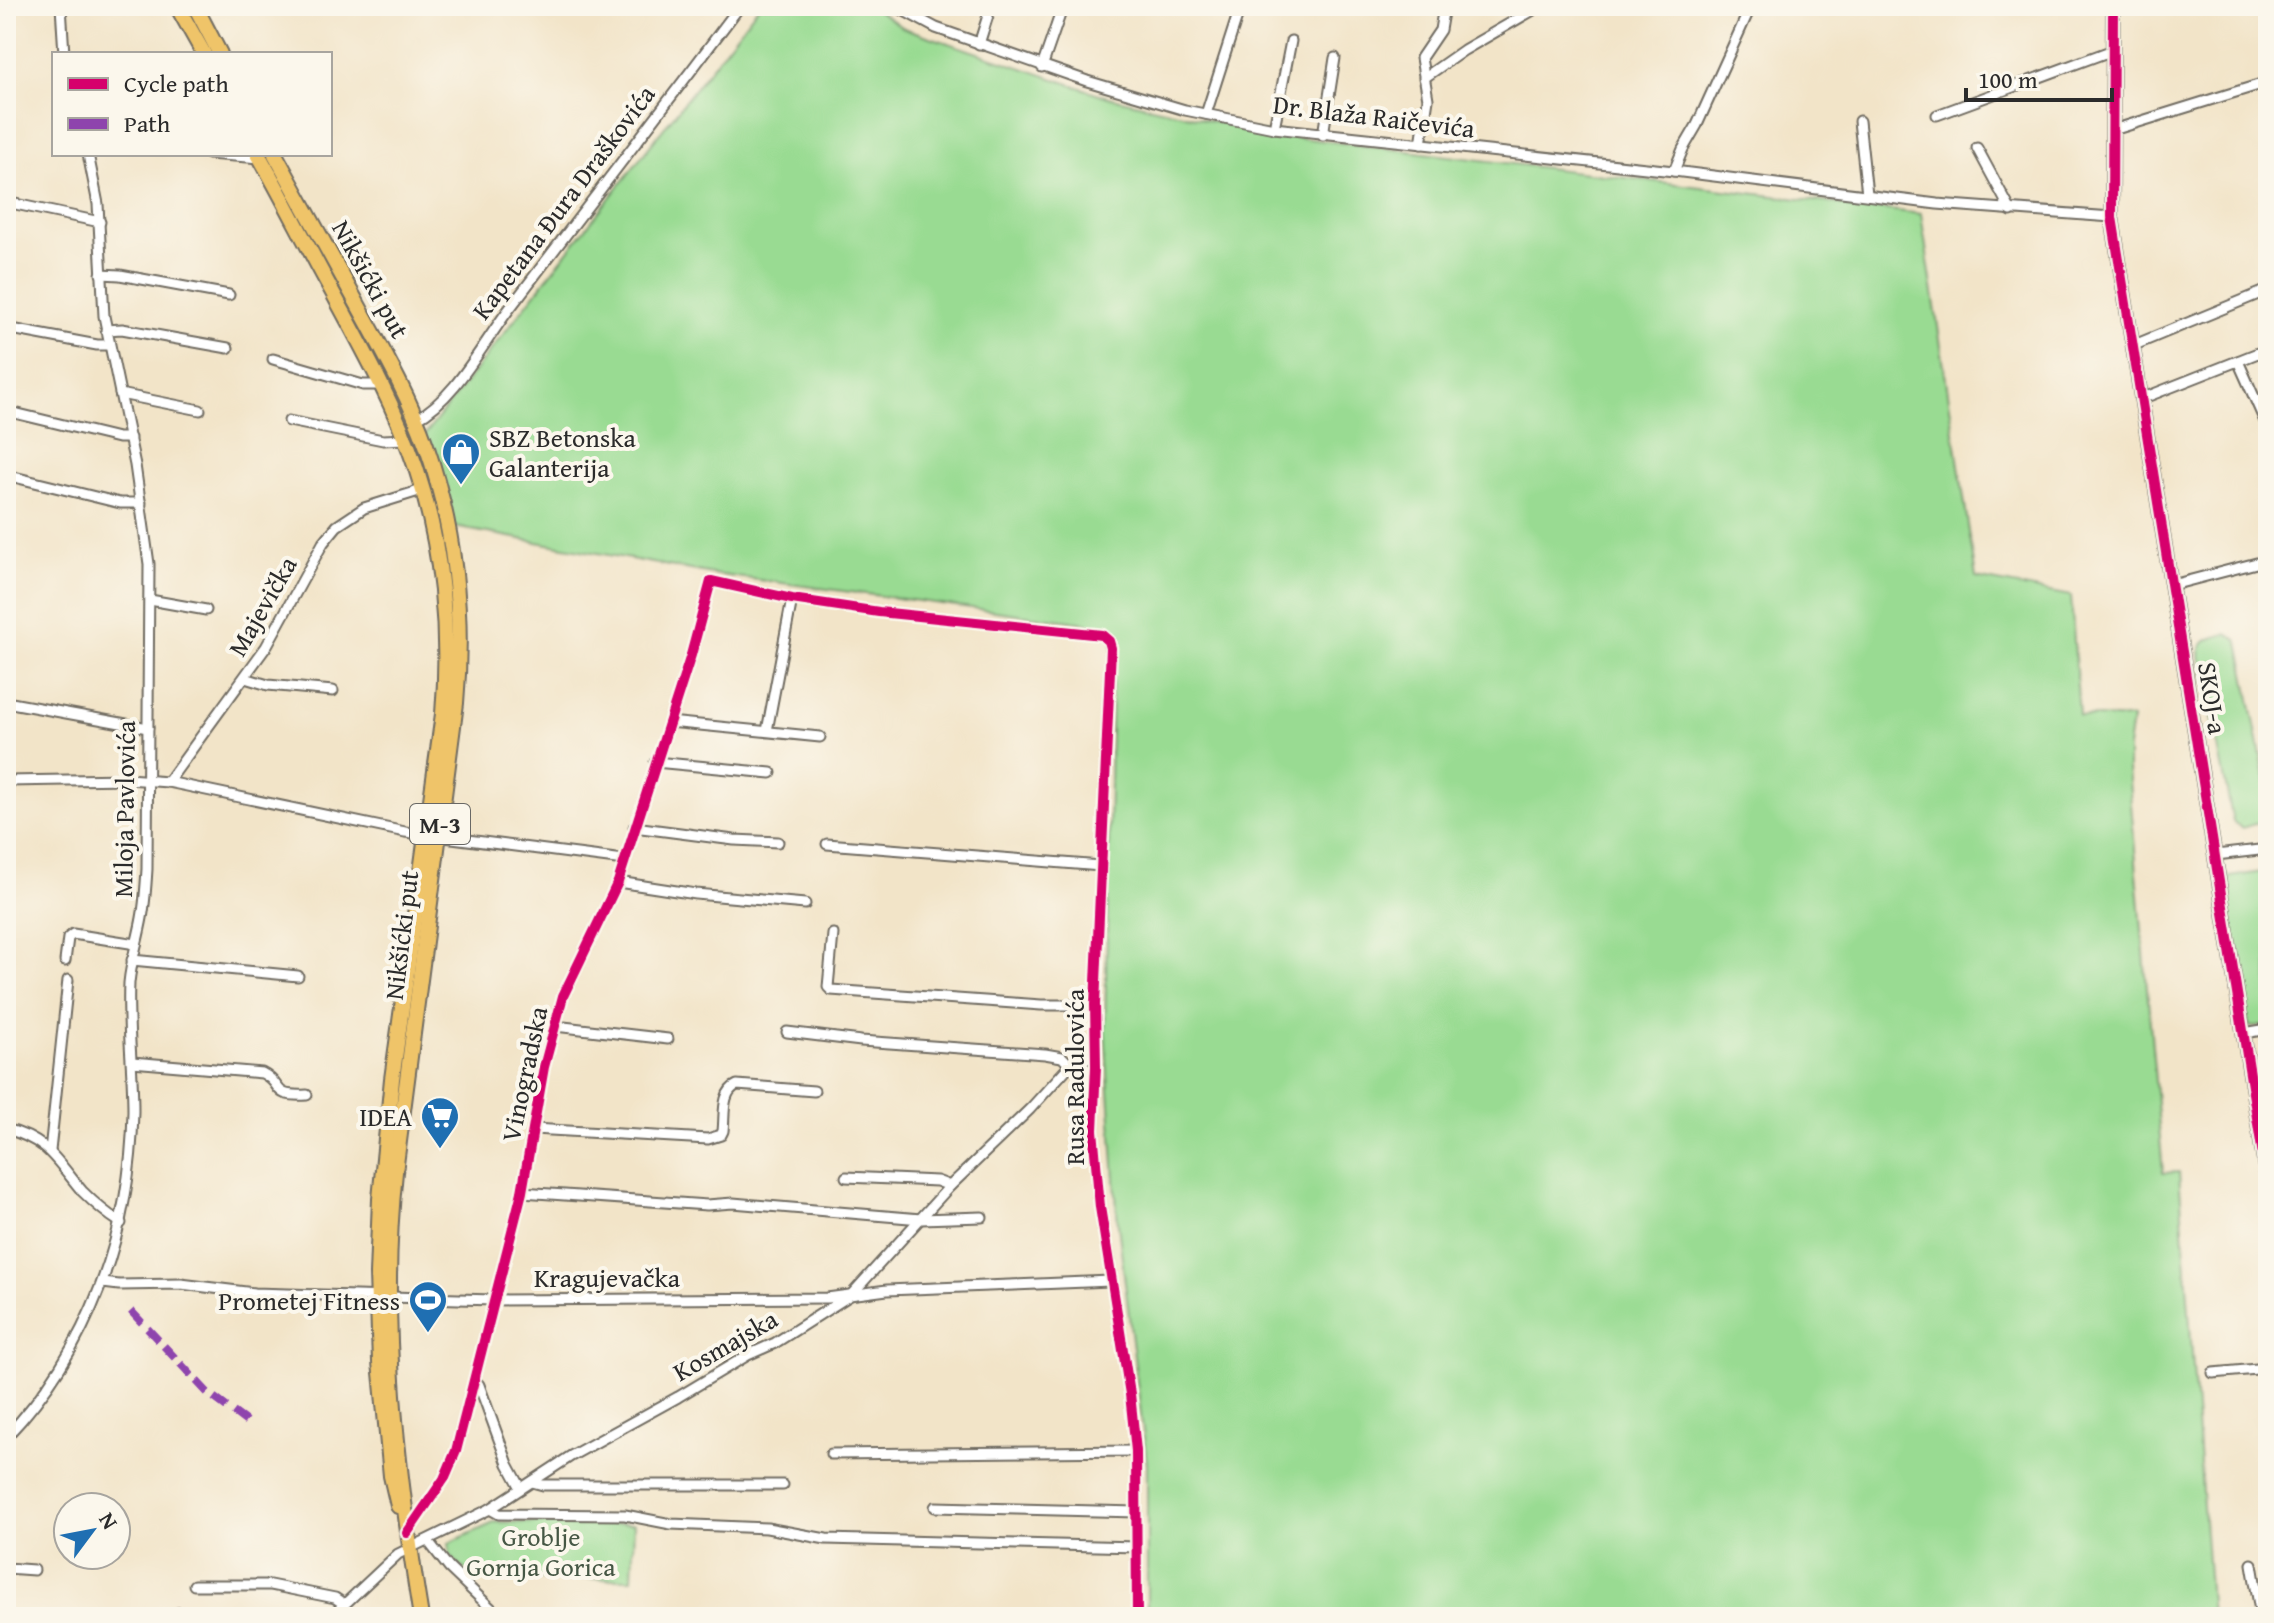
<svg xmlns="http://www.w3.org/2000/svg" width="2274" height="1623" viewBox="0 0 2274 1623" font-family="'Gentium Book Plus',serif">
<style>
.green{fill:#99db92;stroke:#62835e;stroke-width:2}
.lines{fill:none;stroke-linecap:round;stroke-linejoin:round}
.minor-casing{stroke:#716c62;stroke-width:13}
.secondary-casing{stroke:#716c62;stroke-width:16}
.primary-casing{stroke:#716c62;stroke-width:18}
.minor{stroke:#fff;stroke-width:9}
.secondary{stroke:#f9e7c3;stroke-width:12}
.primary{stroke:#efc469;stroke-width:14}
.quiet{stroke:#8e44ad;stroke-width:8;stroke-dasharray:16 8;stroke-linecap:butt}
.cycleway-casing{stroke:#fbf7ec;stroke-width:15}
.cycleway{stroke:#d6006c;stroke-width:10}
.labels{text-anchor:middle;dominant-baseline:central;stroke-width:8;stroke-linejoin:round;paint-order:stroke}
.shield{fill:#fbf7ec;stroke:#696865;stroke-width:2}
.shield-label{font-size:24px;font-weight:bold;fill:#2b2b2b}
.street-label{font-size:26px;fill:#2b2b2b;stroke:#fbf7ec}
.poi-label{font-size:26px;fill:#2b2b2b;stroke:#fbf7ec;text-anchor:end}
.park-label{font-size:26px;fill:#465745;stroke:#fbf7ec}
</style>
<rect width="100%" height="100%" fill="#fbf7ec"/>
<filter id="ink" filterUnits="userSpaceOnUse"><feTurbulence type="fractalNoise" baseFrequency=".0125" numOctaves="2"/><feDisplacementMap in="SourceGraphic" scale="16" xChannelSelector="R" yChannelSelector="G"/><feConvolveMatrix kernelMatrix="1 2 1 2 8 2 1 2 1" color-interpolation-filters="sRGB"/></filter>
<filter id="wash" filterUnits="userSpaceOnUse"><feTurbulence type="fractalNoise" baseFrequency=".006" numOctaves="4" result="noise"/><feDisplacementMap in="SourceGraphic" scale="32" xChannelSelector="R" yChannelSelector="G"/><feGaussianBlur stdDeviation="1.8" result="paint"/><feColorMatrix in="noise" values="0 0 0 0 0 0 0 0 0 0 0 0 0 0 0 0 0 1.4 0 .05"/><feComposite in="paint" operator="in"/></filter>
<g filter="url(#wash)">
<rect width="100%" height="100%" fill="#f2e4c8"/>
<g class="green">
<polygon points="759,6 871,6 904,28 1108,97 1269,134 1921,214 1976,578 2071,596 2079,716 2132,719 2128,748 2128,769 2163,1173 2179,1172 2211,1617 1147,1617 1147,1464 1118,1225 1105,1031 1113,633 1086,623 713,574 449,526 421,440"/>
<path d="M2227,634L2237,640L2240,647L2268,793V820L2242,828L2233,822L2200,656C2200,639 2213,637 2227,634Z"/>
<polygon points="2268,871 2268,1024 2249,1027 2223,878"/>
<polygon points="496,1522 634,1524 632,1579 474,1578 450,1556 449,1543"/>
</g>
</g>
<g filter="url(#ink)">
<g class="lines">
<defs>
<g id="minor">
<polyline points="61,6 64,54"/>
<polyline points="895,6 936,28 1087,81 1185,110 1274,128 1674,171 1937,204 2112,217"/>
<polyline points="979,44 991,6"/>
<polyline points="1042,67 1063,6"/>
<polyline points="1424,78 1464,50 1540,6"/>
<polyline points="1206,114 1238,14"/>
<polyline points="1937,115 2113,50"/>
<polyline points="1859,121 1867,194"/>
<polyline points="1274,128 1291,41"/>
<polyline points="2113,130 2268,82"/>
<polyline points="1323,135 1335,58"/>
<polyline points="1421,144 1428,99 1421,58 1440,30 1444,6"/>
<polyline points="1977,148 2011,211"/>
<polyline points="208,154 261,158"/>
<polyline points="1674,171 1683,149 1697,125 1751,6"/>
<polyline points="6,202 100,222"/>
<polyline points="101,274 120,275 229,295"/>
<polyline points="6,328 97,345 109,345"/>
<polyline points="106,330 122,329 228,348"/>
<polyline points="2132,346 2268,290"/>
<polyline points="273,359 363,385 382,385"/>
<polyline points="2238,361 2268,428"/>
<polyline points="120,394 200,410"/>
<polyline points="2141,399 2268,349"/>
<polyline points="6,411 118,438 130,438"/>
<path d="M416,419C455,399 483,343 510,308C587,207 664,107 740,6"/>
<polyline points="289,421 383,440 405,439"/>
<polyline points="6,475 120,503 141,503"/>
<polyline points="2172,585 2268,560"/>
<polyline points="150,600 206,610"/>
<polyline points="245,678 268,685 333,691"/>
<polyline points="6,702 148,728"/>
<polyline points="669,722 820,737"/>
<polyline points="767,731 792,599"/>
<polyline points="655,762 771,773"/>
<polyline points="6,781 128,779 168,782 405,832 624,860"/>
<polyline points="168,782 266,647 323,543 337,526 364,508 422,490"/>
<polyline points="634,827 734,840 778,842"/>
<polyline points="827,844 1101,866"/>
<polyline points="2216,855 2268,849"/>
<polyline points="618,882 696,894 805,904"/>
<polyline points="833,934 828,987 831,990 1041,1005 1095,1005"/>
<polyline points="132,960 298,976"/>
<polyline points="65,961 68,938 73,934 136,944"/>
<polyline points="555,1026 668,1039"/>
<polyline points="787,1032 861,1041 1045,1054 1062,1057 1070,1065"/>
<polyline points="2244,1033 2268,1029"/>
<path d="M132,1062L262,1073C286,1085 268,1097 307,1095"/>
<path d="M6,1129C48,1140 56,1160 82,1191C94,1203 107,1214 121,1223"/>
<path d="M533,1129L708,1139L721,1135L723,1131C725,1115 721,1092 737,1085L814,1091"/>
<polyline points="50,1151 68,980"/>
<polyline points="846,1177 937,1181 950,1186"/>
<polyline points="522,1192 707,1205 733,1203 921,1219 982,1217"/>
<polyline points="103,1283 119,1285 181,1284 254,1293 493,1300 827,1298 887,1290 1111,1281"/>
<polyline points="2213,1373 2268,1368"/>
<polyline points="474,1379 479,1385 508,1464 521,1488"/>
<path d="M6,1437C90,1349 131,1232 133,1111C133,1069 127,1026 129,983C131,961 138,940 142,918C145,902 146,886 147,869L149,564L135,465L104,316L98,204L88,154"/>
<polyline points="831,1454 1136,1451"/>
<polyline points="532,1482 543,1485 783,1485"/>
<polyline points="935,1507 1137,1512"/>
<polyline points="490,1509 499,1514 625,1515 671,1524 767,1528 826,1539 1137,1547"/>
<polyline points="409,1530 444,1479 456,1451 522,1192 544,1067 563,996 618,882 691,655 711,581 792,599 879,612 1102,635 1109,641 1111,648 1095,1005 1096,1066 1093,1130 1100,1207 1130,1394 1136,1451 1137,1617"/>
<polyline points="428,1541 449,1568 500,1617"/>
<polyline points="2252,1564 2261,1617"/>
<polyline points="6,1568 34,1570"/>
<polyline points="194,1585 270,1585 335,1598 344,1604"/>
<polyline points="178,1613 208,1617"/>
<polyline points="331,1617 398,1554 490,1509 571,1456 678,1397 748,1355 775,1343 852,1294 950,1186 1030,1109 1070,1065 1095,1054"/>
<polyline points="505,1617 861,1616"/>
</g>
<polyline id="secondary" points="2113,6 2112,217 2268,1186"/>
<g id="primary">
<polyline points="177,6 204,54"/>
<polyline points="195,6 220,54"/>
<path d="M258,154C282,196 304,240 327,282C360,343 394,403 416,468C442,546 450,633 443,714L392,1079L380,1199L377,1274L380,1362L391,1476L398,1506"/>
<path d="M275,154C303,204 330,254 357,303C382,349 409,396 426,445C455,529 464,616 456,703L395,1172C379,1320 397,1471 421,1617"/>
</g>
</defs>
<use href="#minor" class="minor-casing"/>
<use href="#secondary" class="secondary-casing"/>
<use href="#primary" class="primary-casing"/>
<use href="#minor" class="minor"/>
<use href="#secondary" class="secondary"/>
<use href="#primary" class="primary"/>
<polyline class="quiet" points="131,1311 208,1393 248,1423"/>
<defs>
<g id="cycleway">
<polyline points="2113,6 2112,217 2268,1186"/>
<polyline points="407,1533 444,1479 456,1451 522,1192 544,1067 563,996 618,882 691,655 711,581 792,599 879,612 1102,635 1109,641 1111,648 1095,1005 1096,1066 1093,1130 1100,1207 1130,1394 1136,1451 1137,1617"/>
</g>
</defs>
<use href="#cycleway" class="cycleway-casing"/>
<use href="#cycleway" class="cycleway"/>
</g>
</g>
<defs>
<symbol id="shop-pin" viewBox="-11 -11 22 30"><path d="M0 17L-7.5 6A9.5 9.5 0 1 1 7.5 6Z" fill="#1f6fb2" stroke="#fbf7ec"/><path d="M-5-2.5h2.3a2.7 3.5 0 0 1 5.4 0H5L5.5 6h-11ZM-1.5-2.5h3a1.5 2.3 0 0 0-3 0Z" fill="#fff"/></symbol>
<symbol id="supermarket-pin" viewBox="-11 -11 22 30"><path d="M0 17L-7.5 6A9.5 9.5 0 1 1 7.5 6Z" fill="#1f6fb2" stroke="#fbf7ec"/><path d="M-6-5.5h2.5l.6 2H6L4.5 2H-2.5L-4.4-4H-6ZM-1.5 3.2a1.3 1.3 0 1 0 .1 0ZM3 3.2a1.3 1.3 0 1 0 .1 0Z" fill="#fff"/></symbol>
<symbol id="stadium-pin" viewBox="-11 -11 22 30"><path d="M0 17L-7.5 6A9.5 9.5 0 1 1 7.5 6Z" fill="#1f6fb2" stroke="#fbf7ec"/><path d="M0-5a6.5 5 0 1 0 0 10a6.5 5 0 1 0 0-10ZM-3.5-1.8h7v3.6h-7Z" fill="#fff"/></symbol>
</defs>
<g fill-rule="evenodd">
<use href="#shop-pin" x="439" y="430" width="44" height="60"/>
<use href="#supermarket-pin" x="418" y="1094" width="44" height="60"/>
<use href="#stadium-pin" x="406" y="1278" width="44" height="60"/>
</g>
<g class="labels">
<rect class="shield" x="410" y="804" width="60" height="40" rx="6"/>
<g class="shield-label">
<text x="440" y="824">M-3</text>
</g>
<g class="street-label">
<text transform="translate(1374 116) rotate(7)">Dr. Blaža Raičevića</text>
<text transform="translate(563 202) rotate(-53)">Kapetana Đura Draškovića</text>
<text transform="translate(371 279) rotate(61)">Nikšićki put</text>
<text transform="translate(262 606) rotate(-60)">Majevička</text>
<text transform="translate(2213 698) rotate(81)">SKOJ-a</text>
<text transform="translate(124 809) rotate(-89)">Miloja Pavlovića</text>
<text transform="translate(401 935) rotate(-83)">Nikšićki put</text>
<text transform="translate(524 1074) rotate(-78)">Vinogradska</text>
<text transform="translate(1074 1077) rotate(-90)">Rusa Radulovića</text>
<text x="607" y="1277">Kragujevačka</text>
<text transform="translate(725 1345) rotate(-30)">Kosmajska</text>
</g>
<g class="poi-label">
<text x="489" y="437" text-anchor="start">SBZ Betonska<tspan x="489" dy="30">Galanterija</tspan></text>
<text x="412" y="1116">IDEA</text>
<text x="400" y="1300">Prometej Fitness</text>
</g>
<g class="park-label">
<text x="541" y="1536">Groblje<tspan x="541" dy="30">Gornja Gorica</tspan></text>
</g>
</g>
<rect width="2274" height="1623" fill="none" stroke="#fbf7ec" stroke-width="32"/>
<rect x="52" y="52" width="280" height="104" fill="#fbf7ec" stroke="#a8a59f" stroke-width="2"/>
<rect x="68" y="78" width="40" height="12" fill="#d6006c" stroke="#a8a59f" stroke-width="2"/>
<text x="124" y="92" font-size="24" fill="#2b2b2b">Cycle path</text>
<rect x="68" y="118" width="40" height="12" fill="#8e44ad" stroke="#a8a59f" stroke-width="2"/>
<text x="124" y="132" font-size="24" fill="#2b2b2b">Path</text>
<g transform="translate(92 1531) rotate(58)"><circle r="38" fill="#fbf7ec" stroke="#a8a59f" stroke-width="2"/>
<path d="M0-6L14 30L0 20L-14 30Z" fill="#1f6fb2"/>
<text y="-12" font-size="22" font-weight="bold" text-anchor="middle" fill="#2b2b2b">N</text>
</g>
<path d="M1966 88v12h146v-12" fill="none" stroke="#2b2b2b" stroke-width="4"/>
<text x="1978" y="88" font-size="24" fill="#2b2b2b" stroke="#fbf7ec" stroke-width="6" paint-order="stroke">100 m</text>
</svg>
